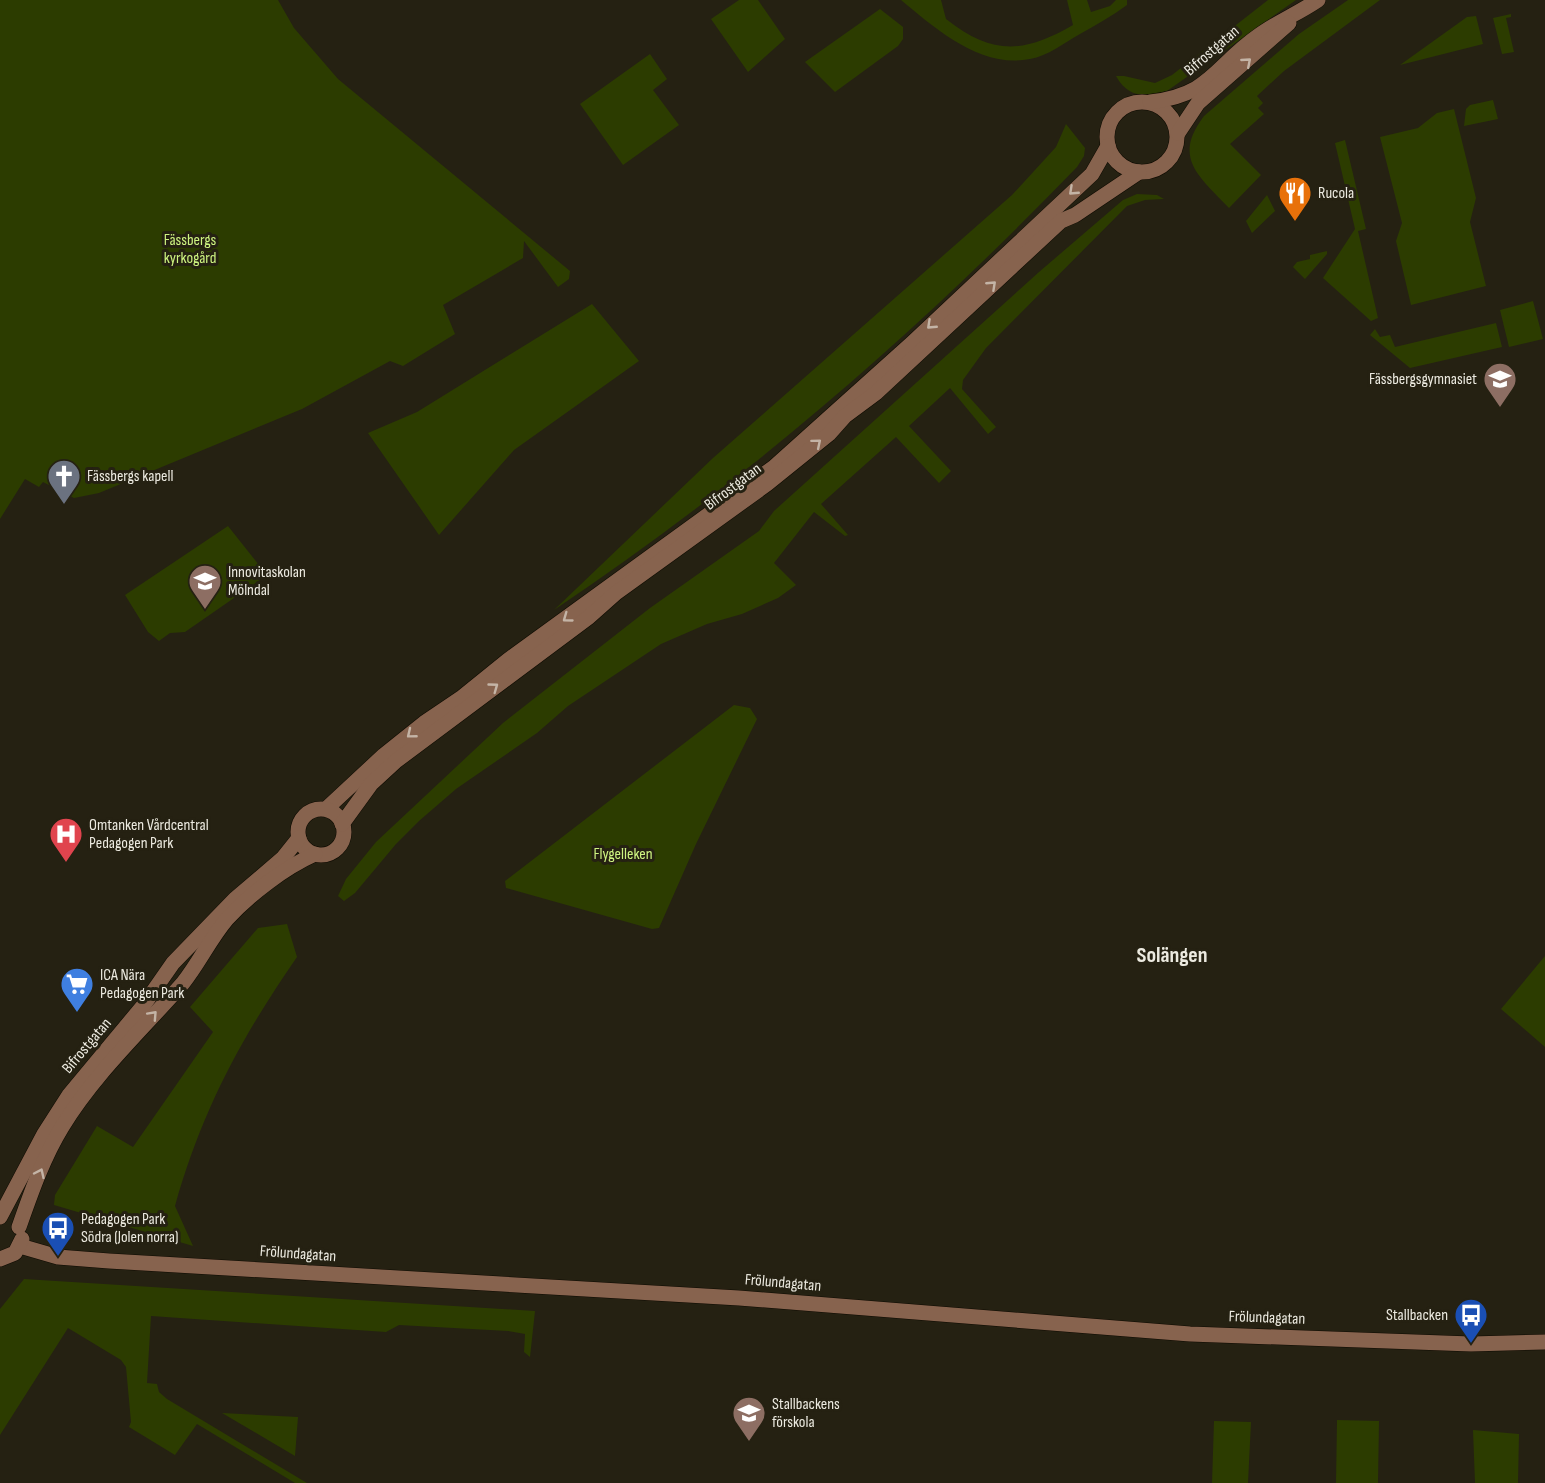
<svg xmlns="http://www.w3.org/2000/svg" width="1545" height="1483" viewBox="0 0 1545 1483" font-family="'Sofia Sans Condensed',sans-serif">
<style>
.green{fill:#2c3c00}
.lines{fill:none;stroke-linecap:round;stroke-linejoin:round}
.secondary-casing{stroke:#0e0a01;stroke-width:16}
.secondary{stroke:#87634e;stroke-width:15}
.oneway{stroke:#c4b4a6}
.labels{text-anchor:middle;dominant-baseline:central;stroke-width:6;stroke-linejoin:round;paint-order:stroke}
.street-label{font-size:16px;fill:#eceae0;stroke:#252112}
.poi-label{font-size:16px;fill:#eceae0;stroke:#252112;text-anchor:start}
.park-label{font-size:16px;fill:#cef481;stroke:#252112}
.district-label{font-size:22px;font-weight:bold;fill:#eceae0;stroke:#252112}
</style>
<rect width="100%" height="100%" fill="#252112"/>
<g class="green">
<polygon points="0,0 278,0 294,28 338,79 570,271 569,279 558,287 524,241 523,258 443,305 455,334 403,366 390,361 302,409 99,493 74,498 43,482 39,487 25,479 0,519"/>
<polygon points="739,0 758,0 785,39 748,72 711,19"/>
<path d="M901,0H941L946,19C992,55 1023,54 1073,25L1067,0H1087L1091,12L1110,6L1116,0H1127V5C1112,16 1096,25 1080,34C1064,43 1048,56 1030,59C981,69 936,29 901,0Z"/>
<path d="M1268,0H1296L1167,91C1144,96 1129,99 1116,76H1124L1155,83L1172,75Z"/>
<path d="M1348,0H1380L1284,71L1257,96L1263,103L1258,108L1264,114L1230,144L1261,175L1229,208C1199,176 1172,158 1204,116L1299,34Z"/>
<polygon points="880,9 903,27 903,39 898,46 835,92 805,62"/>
<polygon points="1511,14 1511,17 1506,18 1514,52 1502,54 1493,18"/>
<polygon points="1476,16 1483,44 1400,65 1467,17"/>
<polygon points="650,54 667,79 653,90 679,125 623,165 580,104"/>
<polygon points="1493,100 1498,119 1464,126 1466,109 1470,105"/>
<polygon points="1454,109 1476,198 1470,222 1486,286 1411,305 1396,241 1402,223 1380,137 1418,128 1437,113"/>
<path d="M1066,124L1085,148L1084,156L1077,167C918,332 744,483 554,610L713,458L1012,195L1056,147Z"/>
<polygon points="1345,140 1366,229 1358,231 1378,318 1371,321 1323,278 1355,229 1335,143"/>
<polygon points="1137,194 1157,195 1164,199 1145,200 1127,206 986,348 963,380 962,389 996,427 988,434 950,388 909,426 951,471 939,483 896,437 821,504 848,535 845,536 814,512 774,563 796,585 778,598 742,614 707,624 661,644 568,706 537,733 456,789 419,821 396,844 355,893 344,901 338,896 346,879 376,842 503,723 650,608 759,531 774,511 1039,272 1123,200"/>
<polygon points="1267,195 1275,211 1252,233 1246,221"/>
<polygon points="1327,251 1327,254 1305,279 1293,267 1297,262 1310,259 1310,255"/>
<polygon points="1533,301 1543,339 1509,347 1500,310"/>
<polygon points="592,304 639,361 514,450 439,535 368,433 417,412"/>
<polygon points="1496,323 1502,347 1410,368 1370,335 1375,329 1380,337 1390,335 1395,347"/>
<polygon points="228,526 267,575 185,632 170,633 159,641 148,632 125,595"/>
<polygon points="734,705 750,708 757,719 696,844 659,928 652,929 506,888 505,881"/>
<path d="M287,924L297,957C241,1038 202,1110 175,1206L193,1246L54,1205L55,1195L97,1126L133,1147L213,1032L190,1007L258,928Z"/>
<polygon points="1545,956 1545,1047 1501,1009"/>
<polygon points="24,1279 535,1311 530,1357 524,1352 525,1334 508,1331 399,1325 386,1332 151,1316 147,1383 157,1384 159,1392 167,1399 307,1483 295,1483 197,1424 175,1455 129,1427 131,1422 126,1367 121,1360 68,1328 0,1435 0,1309"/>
<polygon points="222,1413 298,1417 295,1456"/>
<polygon points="1337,1420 1379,1421 1378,1483 1336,1483"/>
<polygon points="1214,1421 1251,1422 1248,1483 1212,1483"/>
<polygon points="1473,1430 1519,1434 1518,1483 1475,1483"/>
</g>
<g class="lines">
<defs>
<g id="secondary">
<circle cx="1142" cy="137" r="35"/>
<path d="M1150,102C1211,95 1214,67 1258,36C1277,22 1299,13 1318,0"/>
<polyline points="1178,133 1198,103 1289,23"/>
<polyline points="326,809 384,755 424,723 461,698 508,660 774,467 912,343 1092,174 1108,146"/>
<circle cx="321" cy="832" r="23"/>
<polyline points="342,824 371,784 396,761 589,617 616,593 767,484 829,434 845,416 876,393 1061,221 1075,215 1139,172"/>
<polyline points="0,1217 44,1134 69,1095 143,1006 173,963 235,899 283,858 299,838"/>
<path d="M19,1227C31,1193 43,1158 62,1127C95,1073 142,1030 183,983C199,963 210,939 227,919C250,894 284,868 315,854"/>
<polyline points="20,1246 58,1257 109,1261 739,1298 1190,1334 1471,1344 1545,1342"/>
<polyline points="0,1259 15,1253 22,1239"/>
</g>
</defs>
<use href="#secondary" class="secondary-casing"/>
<use href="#secondary" class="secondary"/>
</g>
<defs><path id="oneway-chevron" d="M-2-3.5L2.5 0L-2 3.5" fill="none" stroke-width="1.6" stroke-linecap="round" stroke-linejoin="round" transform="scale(1.5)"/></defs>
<g class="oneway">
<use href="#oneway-chevron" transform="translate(1247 62) rotate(-41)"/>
<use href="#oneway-chevron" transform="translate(1073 191) rotate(137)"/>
<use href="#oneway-chevron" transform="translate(992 285) rotate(-43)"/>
<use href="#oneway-chevron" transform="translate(931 325) rotate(137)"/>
<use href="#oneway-chevron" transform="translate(817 443) rotate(-40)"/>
<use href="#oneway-chevron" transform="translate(567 618) rotate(144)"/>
<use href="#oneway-chevron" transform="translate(494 687) rotate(-36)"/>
<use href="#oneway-chevron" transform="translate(411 734) rotate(141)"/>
<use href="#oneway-chevron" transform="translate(153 1015) rotate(-47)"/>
<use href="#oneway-chevron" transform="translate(40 1173) rotate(-65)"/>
</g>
<defs>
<symbol id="restaurant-pin" viewBox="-11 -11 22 30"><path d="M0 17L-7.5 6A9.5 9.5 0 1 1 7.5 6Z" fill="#e8710a" stroke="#252112"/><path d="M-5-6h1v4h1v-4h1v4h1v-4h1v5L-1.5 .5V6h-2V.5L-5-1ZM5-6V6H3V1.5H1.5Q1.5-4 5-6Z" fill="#fff"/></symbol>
<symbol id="school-pin" viewBox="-11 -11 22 30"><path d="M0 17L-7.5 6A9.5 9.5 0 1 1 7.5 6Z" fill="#8d6e63" stroke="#252112"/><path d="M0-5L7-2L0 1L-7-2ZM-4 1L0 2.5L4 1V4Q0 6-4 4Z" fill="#fff"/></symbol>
<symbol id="church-pin" viewBox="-11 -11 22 30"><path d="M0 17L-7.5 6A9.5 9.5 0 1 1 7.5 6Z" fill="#6b7280" stroke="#252112"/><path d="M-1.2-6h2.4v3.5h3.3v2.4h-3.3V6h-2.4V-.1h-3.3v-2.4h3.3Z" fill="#fff"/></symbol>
<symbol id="hospital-pin" viewBox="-11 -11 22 30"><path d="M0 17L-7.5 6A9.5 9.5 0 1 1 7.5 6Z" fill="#e0444e" stroke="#252112"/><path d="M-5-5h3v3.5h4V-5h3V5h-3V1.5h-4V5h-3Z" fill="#fff"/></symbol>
<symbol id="supermarket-pin" viewBox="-11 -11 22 30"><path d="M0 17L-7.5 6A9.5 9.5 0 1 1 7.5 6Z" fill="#3f7fe0" stroke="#252112"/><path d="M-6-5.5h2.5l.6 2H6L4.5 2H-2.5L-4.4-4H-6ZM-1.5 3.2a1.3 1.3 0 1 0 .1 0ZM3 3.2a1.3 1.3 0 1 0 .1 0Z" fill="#fff"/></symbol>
<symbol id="bus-pin" viewBox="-11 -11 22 30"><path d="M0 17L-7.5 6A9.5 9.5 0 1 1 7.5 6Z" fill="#1a4fb4" stroke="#252112"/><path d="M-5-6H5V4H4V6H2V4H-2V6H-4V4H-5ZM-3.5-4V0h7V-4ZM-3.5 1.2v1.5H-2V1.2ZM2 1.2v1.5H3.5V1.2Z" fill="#fff"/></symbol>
</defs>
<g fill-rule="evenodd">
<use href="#restaurant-pin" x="1276" y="174" width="38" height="52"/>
<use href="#school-pin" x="1481" y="360" width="38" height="52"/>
<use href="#church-pin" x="45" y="457" width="38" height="52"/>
<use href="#school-pin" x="186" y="562" width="38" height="52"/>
<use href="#hospital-pin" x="47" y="815" width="38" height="52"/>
<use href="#supermarket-pin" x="58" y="965" width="38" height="52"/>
<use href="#bus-pin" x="39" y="1209" width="38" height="52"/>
<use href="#bus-pin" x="1452" y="1296" width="38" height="52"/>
<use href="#school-pin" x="730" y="1394" width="38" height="52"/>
</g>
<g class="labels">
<g class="street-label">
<text transform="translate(1212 51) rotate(-41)">Bifrostgatan</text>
<text transform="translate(733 487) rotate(-37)">Bifrostgatan</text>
<text transform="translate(87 1046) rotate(-50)">Bifrostgatan</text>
<text transform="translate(298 1254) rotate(4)">Frölundagatan</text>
<text transform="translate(783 1283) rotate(5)">Frölundagatan</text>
<text transform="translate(1267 1318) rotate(2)">Frölundagatan</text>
</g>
<g class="poi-label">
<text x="1318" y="193">Rucola</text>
<text x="1477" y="379" text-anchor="end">Fässbergsgymnasiet</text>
<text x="87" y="476">Fässbergs kapell</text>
<text x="228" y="572">Innovitaskolan<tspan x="228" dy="18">Mölndal</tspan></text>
<text x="89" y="825">Omtanken Vårdcentral<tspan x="89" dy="18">Pedagogen Park</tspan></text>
<text x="100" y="975">ICA Nära<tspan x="100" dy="18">Pedagogen Park</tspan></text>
<text x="81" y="1219">Pedagogen Park<tspan x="81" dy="18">Södra (Jolen norra)</tspan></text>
<text x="1448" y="1315" text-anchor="end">Stallbacken</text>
<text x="772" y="1404">Stallbackens<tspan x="772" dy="18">förskola</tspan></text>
</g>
<g class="park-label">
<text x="190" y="240">Fässbergs<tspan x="190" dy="18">kyrkogård</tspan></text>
<text x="623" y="854">Flygelleken</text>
</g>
<g class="district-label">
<text x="1172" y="955">Solängen</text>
</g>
</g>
</svg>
